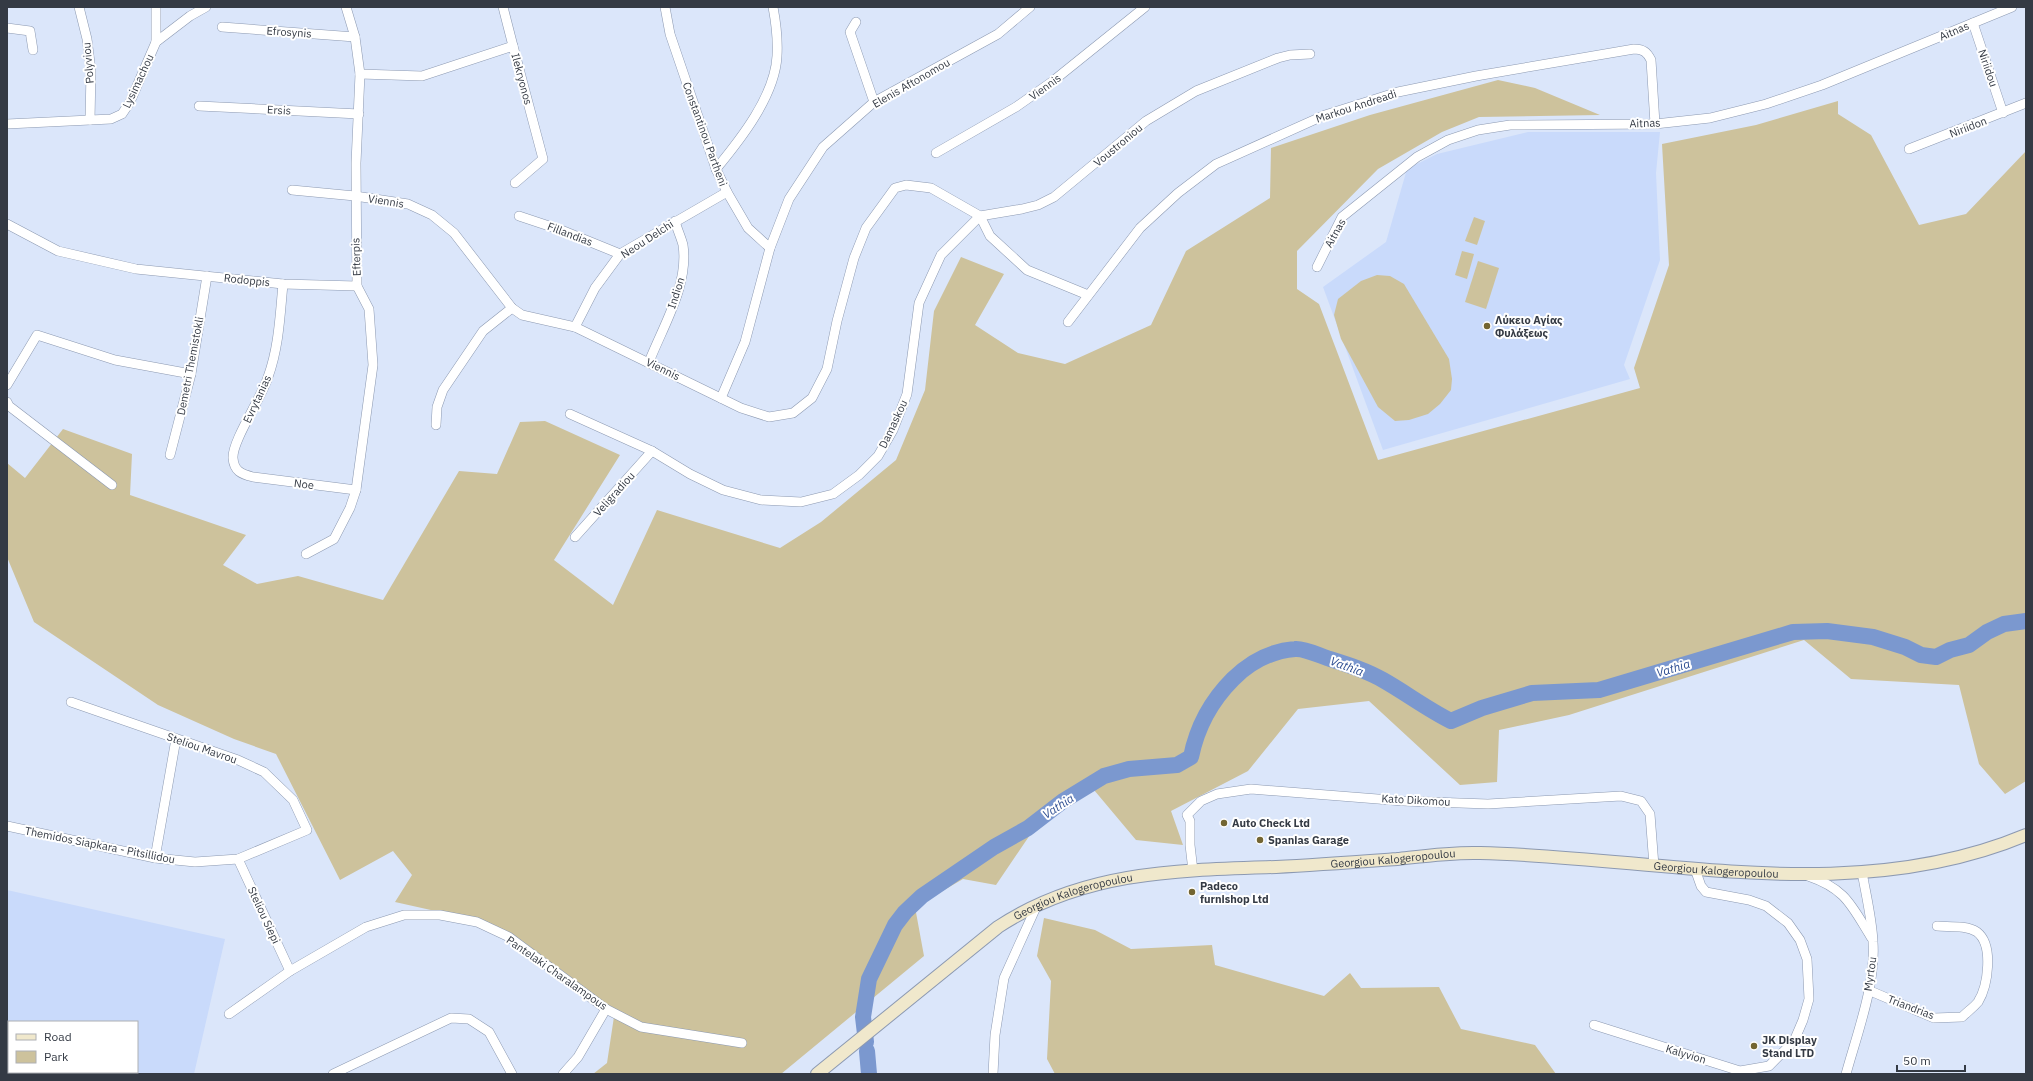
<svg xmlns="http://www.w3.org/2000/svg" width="2033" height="1081" viewBox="0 0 2033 1081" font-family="'IBM Plex Sans',sans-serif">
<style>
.built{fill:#c9dafb;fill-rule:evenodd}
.green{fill:#cdc29c}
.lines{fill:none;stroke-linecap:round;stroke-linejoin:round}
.stream{stroke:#667ca5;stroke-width:2.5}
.river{stroke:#7b98cf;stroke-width:16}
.street-casing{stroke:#8c99b1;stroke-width:10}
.secondary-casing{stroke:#8c99b1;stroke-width:14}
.street{stroke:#fff;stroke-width:9}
.secondary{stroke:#f0e8cc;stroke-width:12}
.poi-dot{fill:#736532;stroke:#fff;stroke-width:1.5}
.labels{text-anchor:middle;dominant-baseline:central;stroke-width:4;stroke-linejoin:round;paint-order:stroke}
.street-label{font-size:11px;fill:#343a44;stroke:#fff}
.poi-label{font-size:11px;font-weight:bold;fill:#343a44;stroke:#fff;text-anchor:start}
.water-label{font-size:12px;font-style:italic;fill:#2d4d91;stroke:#fff}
</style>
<rect width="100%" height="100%" fill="#dbe6fa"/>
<g class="built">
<polygon points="1528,132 1660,132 1656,173 1660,260 1624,365 1630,379 1383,450 1323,287 1386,242 1407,169 1437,154"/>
<path d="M7,890L225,939L194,1074H7ZM9,1022H137V1072H9Z"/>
</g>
<g class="green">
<polygon points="1498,80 1535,88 1600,115 1479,117 1442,132 1378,169 1297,251 1297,289 1319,304 1378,460 1640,388 1634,368 1669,265 1662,144 1756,125 1838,101 1838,114 1871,135 1919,225 1966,214 2026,151 2026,781 2005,794 1979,764 1959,685 1851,679 1804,640 1569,715 1499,730 1497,782 1460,785 1369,701 1298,709 1248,771 1171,811 1183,845 1136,840 1089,784 1051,804 996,885 963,879 915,907 924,956 781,1074 593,1074 607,1063 615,1010 489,923 395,902 412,875 393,851 340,880 276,754 234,739 158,705 34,622 7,557 7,463 25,478 63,429 132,454 130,495 246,535 223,565 257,584 298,576 383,600 459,471 497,474 520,422 545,421 620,455 554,560 613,605 657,510 780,548 821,522 896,460 925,390 934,311 961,257 1004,274 975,325 1018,353 1065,364 1151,325 1186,251 1270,198 1271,148 1370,115"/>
<polygon points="1474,217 1485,221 1477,245 1465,241"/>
<polygon points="1462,251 1474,254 1467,279 1455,275"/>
<polygon points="1478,261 1499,268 1486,309 1465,302"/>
<polygon points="1377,275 1390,276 1404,284 1449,359 1452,379 1451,390 1440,404 1428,414 1409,420 1395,421 1378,407 1341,339 1334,315 1338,299 1361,281"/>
<polygon points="1044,918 1095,930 1131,949 1212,945 1215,965 1324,996 1350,973 1361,988 1439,987 1461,1029 1535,1045 1556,1074 1055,1074 1047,1059 1051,981 1037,956"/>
</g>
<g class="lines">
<polyline class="stream" points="866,1042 867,1051"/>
<g class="river">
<path d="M866,1042L863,1017L869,979L895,925L905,912L922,896L994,847L1028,828L1063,801L1104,776L1129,769L1177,765L1191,757C1197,727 1211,701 1233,679C1250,662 1271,651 1295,649C1304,648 1318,655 1327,658C1346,664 1366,670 1383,680C1406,693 1427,709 1451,721L1482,708L1532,693L1599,690L1793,632L1827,631L1873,637L1905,647L1921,655L1936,657L1950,650L1969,645L1987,632L2004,624L2026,621"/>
<polyline points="867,1051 869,1074"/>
</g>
<defs>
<g id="street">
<polyline points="79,7 87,39 91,71 90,120"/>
<polyline points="503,7 513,46"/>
<polyline points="665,7 670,34 716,169 727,192 748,228 770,248"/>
<polyline points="856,22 850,32 874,102"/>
<polyline points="1973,23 2003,113"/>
<polyline points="222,27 355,37"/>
<polyline points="7,28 30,31 33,50"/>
<polyline points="156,42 156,7"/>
<polyline points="360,74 422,76 513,46 543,159 515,183"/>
<polyline points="199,106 359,114"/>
<polyline points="7,124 111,119 122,114 130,102 156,42 190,16 206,7"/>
<polyline points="1909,149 2026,103"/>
<polyline points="936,153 1016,107 1053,81 1145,7"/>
<path d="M716,169C740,140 775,96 777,56C778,40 776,23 773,7"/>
<polyline points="292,190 355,196 408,204 432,215 454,233 512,308 522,315 575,327 741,408 769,417 793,413 812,398 827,369 837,321 854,258 866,228 895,188 906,185 931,188 980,216 1022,209 1038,205 1054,197 1146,121 1196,91 1278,58 1290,55 1310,54"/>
<polyline points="519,216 561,230 620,254"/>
<polyline points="980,216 990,236 1027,270 1088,295"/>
<polyline points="7,224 58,251 136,269 283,284 357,286"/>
<polyline points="1317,267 1342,217 1417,157 1448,140 1478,130 1510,125 1655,124 1710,118 1766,104 1822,85 2012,7"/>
<path d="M283,284C280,315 279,347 268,377C262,397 232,441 233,458C234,471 241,474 253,477L356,490"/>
<path d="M1068,322L1140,228L1178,193L1216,164L1325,115L1398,92L1476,76L1634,49C1643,49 1647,52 1651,60L1655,124"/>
<polyline points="575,327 595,288 620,254 727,192"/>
<path d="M649,362C663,326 689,285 683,245C681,237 677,229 675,221"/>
<polyline points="7,385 37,335 115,360 191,374"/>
<polyline points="721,398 745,342 770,248 789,199 823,147 874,102 998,34 1030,7"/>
<polyline points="7,402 9,406 112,485"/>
<polyline points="570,414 652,451 690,474 723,490 761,500 801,502 833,494 859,475 878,456 893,430 907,394 919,303 941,255 980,216"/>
<polyline points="436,425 437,407 443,390 483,331 512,308"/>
<polyline points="170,455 191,374 207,276"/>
<polyline points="575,537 652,451"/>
<polyline points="306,554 334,539 350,508 356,490 373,365 369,309 357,286 356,163 360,74 355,37 346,7"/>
<polyline points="7,826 155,858 195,862 238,859 307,830 293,800 264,772 238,760 71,702"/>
<polyline points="155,858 176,739"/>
<polyline points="238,859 290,971"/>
<polyline points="1193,871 1190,845 1190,821 1187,815 1201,801 1217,794 1251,789 1403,801 1488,804 1621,796 1641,801 1650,814 1654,866"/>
<path d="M1808,876C1846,889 1851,905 1871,937"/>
<path d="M1868,990L1934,1018L1962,1017C1967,1012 1974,1007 1978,1002C1988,986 1994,945 1977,932C1966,925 1949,927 1937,926"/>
<polyline points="229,1014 290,971 366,927 404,915 440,915 477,922 509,937 606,1009 641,1027 742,1043"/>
<polyline points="1594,1025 1740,1071 1769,1066 1794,1041 1803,1020 1809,999 1807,959 1800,940 1788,923 1766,906 1749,900 1706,892 1701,886 1695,869"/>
<polyline points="333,1074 451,1018 469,1019 489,1032 512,1074"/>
<polyline points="563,1074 578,1057 606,1009"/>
<polyline points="993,1074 995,1035 1004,978 1037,905"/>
<path d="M1846,1074C1857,1034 1876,984 1873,942C1872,919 1866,895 1862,872"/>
</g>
<g id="secondary">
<path id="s1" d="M817,1074L998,927C1083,871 1178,870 1276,867C1316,865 1356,862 1397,859C1424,856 1452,852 1480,853C1661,857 1852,908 2026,835"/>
</g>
</defs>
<use href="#street" class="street-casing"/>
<use href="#secondary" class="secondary-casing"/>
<use href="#street" class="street"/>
<use href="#secondary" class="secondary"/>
</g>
<g class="poi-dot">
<circle cx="1487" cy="326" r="4"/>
<circle cx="1224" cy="823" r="4"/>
<circle cx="1260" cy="840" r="4"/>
<circle cx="1192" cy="892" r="4"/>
<circle cx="1754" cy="1046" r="4"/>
</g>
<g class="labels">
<g class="street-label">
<text transform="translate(1954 31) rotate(-23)">Aitnas</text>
<text transform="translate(289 32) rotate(4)">Efrosynis</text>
<text transform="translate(88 63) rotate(-95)">Polyviou</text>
<text transform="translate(1988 68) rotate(71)">Niriidou</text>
<text transform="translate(522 79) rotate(75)">Ilekryonos</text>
<text transform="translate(138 81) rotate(-65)">Lysimachou</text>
<text transform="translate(911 83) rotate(-30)">Elenis Aftonomou</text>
<text transform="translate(1045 87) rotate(-36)">Viennis</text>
<text transform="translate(1356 106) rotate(-18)">Markou Andreadi</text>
<text transform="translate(279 110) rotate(3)">Ersis</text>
<text transform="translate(1645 123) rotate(-2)">Aitnas</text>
<text transform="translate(1968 127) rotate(-21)">Niriidon</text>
<text transform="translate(705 134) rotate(70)">Constantinou Partheni</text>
<text transform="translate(1118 145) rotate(-40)">Voustroniou</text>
<text transform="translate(386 201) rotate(9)">Viennis</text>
<text transform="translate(1335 233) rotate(-61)">Aitnas</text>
<text transform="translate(570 234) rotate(21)">Fillandias</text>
<text transform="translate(647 239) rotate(-33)">Neou Delchi</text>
<text transform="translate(356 257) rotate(-92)">Efterpis</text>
<text transform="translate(247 280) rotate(6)">Rodoppis</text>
<text transform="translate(676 293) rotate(-72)">Indion</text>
<text transform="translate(190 366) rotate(-79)">Demetri Themistokli</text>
<text transform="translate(663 369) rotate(26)">Viennis</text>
<text transform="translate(257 399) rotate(-65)">Evrytanias</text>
<text transform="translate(893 424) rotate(-65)">Damaskou</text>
<text transform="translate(304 484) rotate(7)">Noe</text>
<text transform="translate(614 494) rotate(-48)">Veligradiou</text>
<text transform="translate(202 748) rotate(19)">Steliou Mavrou</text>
<text transform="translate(1416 800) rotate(3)">Kato Dikomou</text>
<text transform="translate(100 845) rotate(11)">Themidos Siapkara - Pitsillidou</text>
<text stroke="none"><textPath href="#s1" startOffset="639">Georgiou Kalogeropoulou</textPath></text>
<text stroke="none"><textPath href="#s1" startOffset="963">Georgiou Kalogeropoulou</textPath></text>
<text stroke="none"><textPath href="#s1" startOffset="315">Georgiou Kalogeropoulou</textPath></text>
<text transform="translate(264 915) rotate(65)">Steliou Siepi</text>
<text transform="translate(557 973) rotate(35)">Pantelaki Charalampous</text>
<text transform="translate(1870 974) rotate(-82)">Myrtou</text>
<text transform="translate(1911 1007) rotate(21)">Triandrias</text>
<text transform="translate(1686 1054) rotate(17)">Kalyvion</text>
</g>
<g class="poi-label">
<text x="1495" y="320">Λύκειο Αγίας<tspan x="1495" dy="13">Φυλάξεως</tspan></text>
<text x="1232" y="823">Auto Check Ltd</text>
<text x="1268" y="840">Spanias Garage</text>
<text x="1200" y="886">Padeco<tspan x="1200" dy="13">furnishop Ltd</tspan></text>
<text x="1762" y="1040">JK Display<tspan x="1762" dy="13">Stand LTD</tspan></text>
</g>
<g class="water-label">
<text transform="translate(1347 666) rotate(20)">Vathia</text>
<text transform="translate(1673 668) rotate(-17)">Vathia</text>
<text transform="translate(1058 806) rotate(-33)">Vathia</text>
</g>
</g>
<rect width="2033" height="1081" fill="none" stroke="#343a44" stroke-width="16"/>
<rect x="8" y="1021" width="130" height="52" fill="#ffffff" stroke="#aeb0b4"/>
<rect x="16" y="1034" width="20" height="6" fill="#f0e8cc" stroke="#aeb0b4"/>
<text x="44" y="1041" font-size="12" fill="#343a44">Road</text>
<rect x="16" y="1051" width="20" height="12" fill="#cdc29c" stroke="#aeb0b4"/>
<text x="44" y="1061" font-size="12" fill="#343a44">Park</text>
<path d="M1897 1065v6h68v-6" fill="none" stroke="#343a44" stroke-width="2"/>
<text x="1903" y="1065" font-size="12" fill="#343a44" stroke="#ffffff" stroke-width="3" paint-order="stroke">50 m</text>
</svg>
